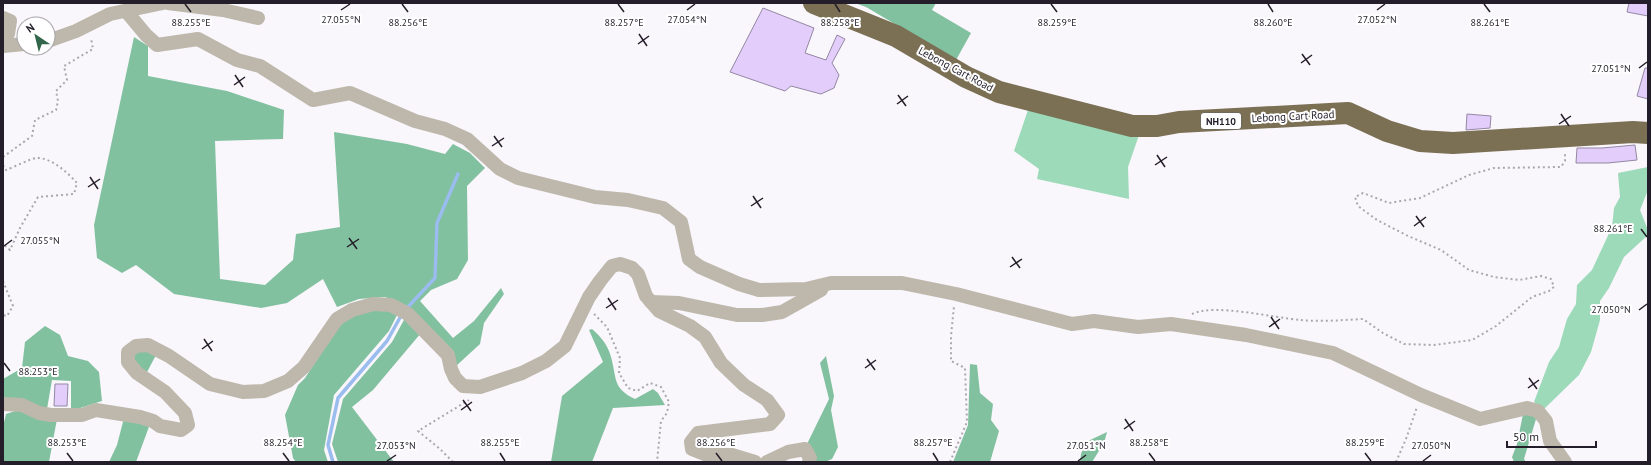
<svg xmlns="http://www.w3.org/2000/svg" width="1651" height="465" viewBox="0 0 1651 465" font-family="'PT Sans',sans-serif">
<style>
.green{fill:#9ddab9}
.forest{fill:#82c19f}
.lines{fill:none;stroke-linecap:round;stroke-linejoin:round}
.stream{stroke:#9abcef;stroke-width:3.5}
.building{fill:#e3cefb;stroke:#9487a3}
.path{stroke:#aaa7ae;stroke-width:2;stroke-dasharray:2 3;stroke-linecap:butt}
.street{stroke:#bdb8ab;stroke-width:14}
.highway{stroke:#7b7054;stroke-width:22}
.ticks{fill:none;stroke:#231e29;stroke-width:1.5}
.labels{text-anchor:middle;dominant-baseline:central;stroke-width:4;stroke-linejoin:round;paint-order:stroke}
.shield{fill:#fff;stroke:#656269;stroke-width:1}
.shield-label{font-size:10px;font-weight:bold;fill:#231e29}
.street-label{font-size:11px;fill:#231e29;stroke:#fff}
.ticks-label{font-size:10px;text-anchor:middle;fill:#231e29;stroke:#fff;stroke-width:4;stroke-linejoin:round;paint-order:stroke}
</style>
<rect width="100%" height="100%" fill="#f9f6fc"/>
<g class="green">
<polygon points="1029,107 1139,135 1128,167 1129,199 1037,179 1039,169 1014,151"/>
<polygon points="1648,167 1648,190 1640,210 1648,230 1648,235 1624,257 1609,288 1600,301 1600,320 1591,352 1579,375 1544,409 1534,402 1549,362 1559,347 1567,319 1576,304 1577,285 1592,270 1612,227 1614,208 1620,197 1618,173"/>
</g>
<g class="forest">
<polygon points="855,3 936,3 932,10 971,33 956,60 866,7"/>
<polygon points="134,37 148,46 148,76 227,91 284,110 283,139 215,141 220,279 265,285 293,260 296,234 340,227 334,132 407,144 445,154 453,144 470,153 485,168 467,186 468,260 457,279 431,290 420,301 453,338 474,321 501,288 504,294 484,323 480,344 456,366 411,309 385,297 359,299 337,307 323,279 287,303 261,308 174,294 136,265 122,273 97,258 94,225"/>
<polygon points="382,308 397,315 389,331 334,395 324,450 328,462 296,462 293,458 285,415 298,385 305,378 341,323 350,316"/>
<polygon points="405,318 421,333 373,390 352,407 394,462 338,462 332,444 343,399 392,342"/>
<polygon points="45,326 60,335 68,356 88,361 99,372 102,401 71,411 71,381 52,380 47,409 8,402 3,395 3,379 22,368 25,342"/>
<path d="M592,329C601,337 608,345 611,357C617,378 612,388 635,399L653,389L658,393L665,405L613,408L592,462H551L562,396L603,362L589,330Z"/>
<polygon points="146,351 156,355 146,374 134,359 136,352"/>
<polygon points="826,356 834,396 831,410 838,447 832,459 825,462 812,461 808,442 829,399 820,363"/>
<polygon points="970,364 977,365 980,393 993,404 991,420 999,431 990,462 953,462 968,425"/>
<polygon points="18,410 57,419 49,462 3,462 3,427 6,414"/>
<polygon points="1530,412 1536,419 1524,459 1526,462 1514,462 1512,457 1517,444 1523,414"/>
<polygon points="124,418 150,424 136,462 109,462 117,445"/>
<polygon points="1107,432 1104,443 1092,462 1080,462 1081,454 1086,442"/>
</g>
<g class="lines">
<g class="stream">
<polyline points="406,309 435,278 437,223 458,174"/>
<polyline points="333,462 328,445 338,398 387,341 402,314"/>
</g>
</g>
<g class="building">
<polygon points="1629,3 1648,3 1648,16 1627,12"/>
<polygon points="763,8 814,28 805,53 826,60 837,35 845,39 832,63 839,75 834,88 821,94 791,86 785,91 730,72"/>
<polygon points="1645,68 1648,68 1648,99 1637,96"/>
<polygon points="1467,114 1491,116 1490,128 1466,130"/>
<polygon points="1635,145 1637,160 1608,163 1576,163 1577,148 1602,148"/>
<polygon points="55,384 68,384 67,406 54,406"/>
</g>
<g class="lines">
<g class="path">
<polyline points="3,157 32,136 35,120 56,110 58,101 56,91 67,80 64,66 93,49 91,38"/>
<path d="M3,165L6,170C14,167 30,159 36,158C51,157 68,173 77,183L74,194L38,197L20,228L10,250L3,244"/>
<polyline points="3,281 13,306 7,316 3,315"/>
<polyline points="594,314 607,327 620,358 619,373 628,388 637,391 650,383 661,387 669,402 667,413 661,421 657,462"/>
<path d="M1192,314C1214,303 1275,318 1301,320C1322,322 1342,320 1363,319L1383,333L1404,344L1434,345L1472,340L1496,326L1532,297L1549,291L1554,287L1551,279L1541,276L1519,280L1494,277L1469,270L1441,250L1408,236L1377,220L1358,206L1355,197L1363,193L1389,203L1420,198L1469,175L1494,168L1561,167L1565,161V153"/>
<polyline points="453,462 440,449 418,431 469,400"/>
<polyline points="950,462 967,422 965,368 951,361 951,336 954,306"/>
<polyline points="1396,462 1406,439 1417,407"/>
</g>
<g class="street">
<polyline points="168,3 223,10 258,18"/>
<polyline points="126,11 146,35 157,45 198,39 237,60 260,66 313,100 350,93 415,121 445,129 467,139 500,169 518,178 595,197 628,200 663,208 681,222 689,259 700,267 739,284 759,290 806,289 831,283 902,283 956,294 1072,324 1094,321 1138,327 1171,324 1246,335 1333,353 1421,395 1480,419 1527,408 1538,411 1546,421 1550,441 1565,462"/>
<polyline points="3,18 10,21 8,34 3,39"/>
<polyline points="48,41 76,31 110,14 163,3"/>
<polyline points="3,46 24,44"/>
<polyline points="651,302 679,303 737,315 762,315 782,312 821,290"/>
<polyline points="3,404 22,405 39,413 51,415 82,415 96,410 140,417 153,421 160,426 181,430 188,425 185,413 165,392 137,373 128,362 128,352 136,346 148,345 169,356 210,384 243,392 264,391 288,381 304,367 337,319 352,310 373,304 391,305 408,314 448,355 451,369 455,378 463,386 480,387 522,373 546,361 565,346 589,297 600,281 612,266 620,264 632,268 638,274 646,296 659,311 690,326 705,337 721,363 744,385 767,400 778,415 770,424 698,433 691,442 692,449 707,455 732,455 755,462"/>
<polyline points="767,462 788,452 805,449 810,458 809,462"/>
</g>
<polyline class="highway" points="814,3 896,36 966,77 999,92 1132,126 1157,126 1179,122 1348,113 1387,131 1420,141 1453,143 1633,132 1648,133"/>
</g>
<path class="ticks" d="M185,4L191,12M402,4L408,12M618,4L624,12M835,4L840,12M1051,4L1057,12M1268,4L1273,12M1484,4L1490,12M341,10L350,4M687,10L695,4M1377,10L1385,4M639,34L647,46M638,44L649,36M1302,54L1310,65M1301,63L1312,55M1639,68L1647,62M235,75L243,87M234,85L245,77M898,95L906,106M897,104L908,96M1561,114L1569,126M1559,124L1571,116M494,136L502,147M492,146L504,138M1157,155L1165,167M1155,165L1167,157M90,177L98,189M88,187L100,179M753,196L761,208M751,206L763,198M1416,216L1424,227M1414,226L1426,217M1641,229L1647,237M349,238L357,249M4,246L12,240M347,247L359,239M1012,257L1020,268M1010,267L1022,259M608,298L616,310M606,308L618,300M1639,310L1647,304M1271,317L1279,329M1269,327L1280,319M204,339L212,351M202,349L213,341M867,359L875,370M4,363L10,371M865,368L876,360M1529,378L1537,389M1528,388L1539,380M463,400L471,411M461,410L472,402M1125,419L1133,431M1124,429L1135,421M67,453L73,461M283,453L289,461M500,453L505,461M716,453L722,461M933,453L938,461M1149,453L1155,461M1365,453L1371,461M387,461L396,455M1078,461L1086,455M1423,461L1431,455"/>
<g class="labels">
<rect class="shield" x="1201" y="113" width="40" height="16" rx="3"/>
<g class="shield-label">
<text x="1221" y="121">NH110</text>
</g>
<g class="street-label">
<text transform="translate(956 69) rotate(28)">Lebong Cart Road</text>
<text transform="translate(1293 116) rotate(-3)">Lebong Cart Road</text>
</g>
</g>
<g class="ticks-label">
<text x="341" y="23">27.055°N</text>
<text x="687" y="23">27.054°N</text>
<text x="1377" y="23">27.052°N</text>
<text x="191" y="26">88.255°E</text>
<text x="408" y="26">88.256°E</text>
<text x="624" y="26">88.257°E</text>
<text x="840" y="26">88.258°E</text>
<text x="1057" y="26">88.259°E</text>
<text x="1273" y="26">88.260°E</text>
<text x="1490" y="26">88.261°E</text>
<text x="1611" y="72">27.051°N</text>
<text x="1613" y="232">88.261°E</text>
<text x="40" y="244">27.055°N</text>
<text x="1611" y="313">27.050°N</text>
<text x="38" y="375">88.253°E</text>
<text x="67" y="446">88.253°E</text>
<text x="283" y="446">88.254°E</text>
<text x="500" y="446">88.255°E</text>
<text x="716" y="446">88.256°E</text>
<text x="933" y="446">88.257°E</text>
<text x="1149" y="446">88.258°E</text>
<text x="1365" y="446">88.259°E</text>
<text x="396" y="449">27.053°N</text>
<text x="1086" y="449">27.051°N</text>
<text x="1431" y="449">27.050°N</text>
</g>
<rect width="1651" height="465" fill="none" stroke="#231e29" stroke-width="8"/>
<g transform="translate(36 36) rotate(325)"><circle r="19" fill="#ffffff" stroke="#a7a5a9"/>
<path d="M0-3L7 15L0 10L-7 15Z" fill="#31664a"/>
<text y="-6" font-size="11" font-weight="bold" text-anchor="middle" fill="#231e29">N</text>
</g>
<path d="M1507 441v6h89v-6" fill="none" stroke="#231e29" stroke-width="2"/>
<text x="1513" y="441" font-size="12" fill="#231e29" stroke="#ffffff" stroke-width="3" paint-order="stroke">50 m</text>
</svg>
